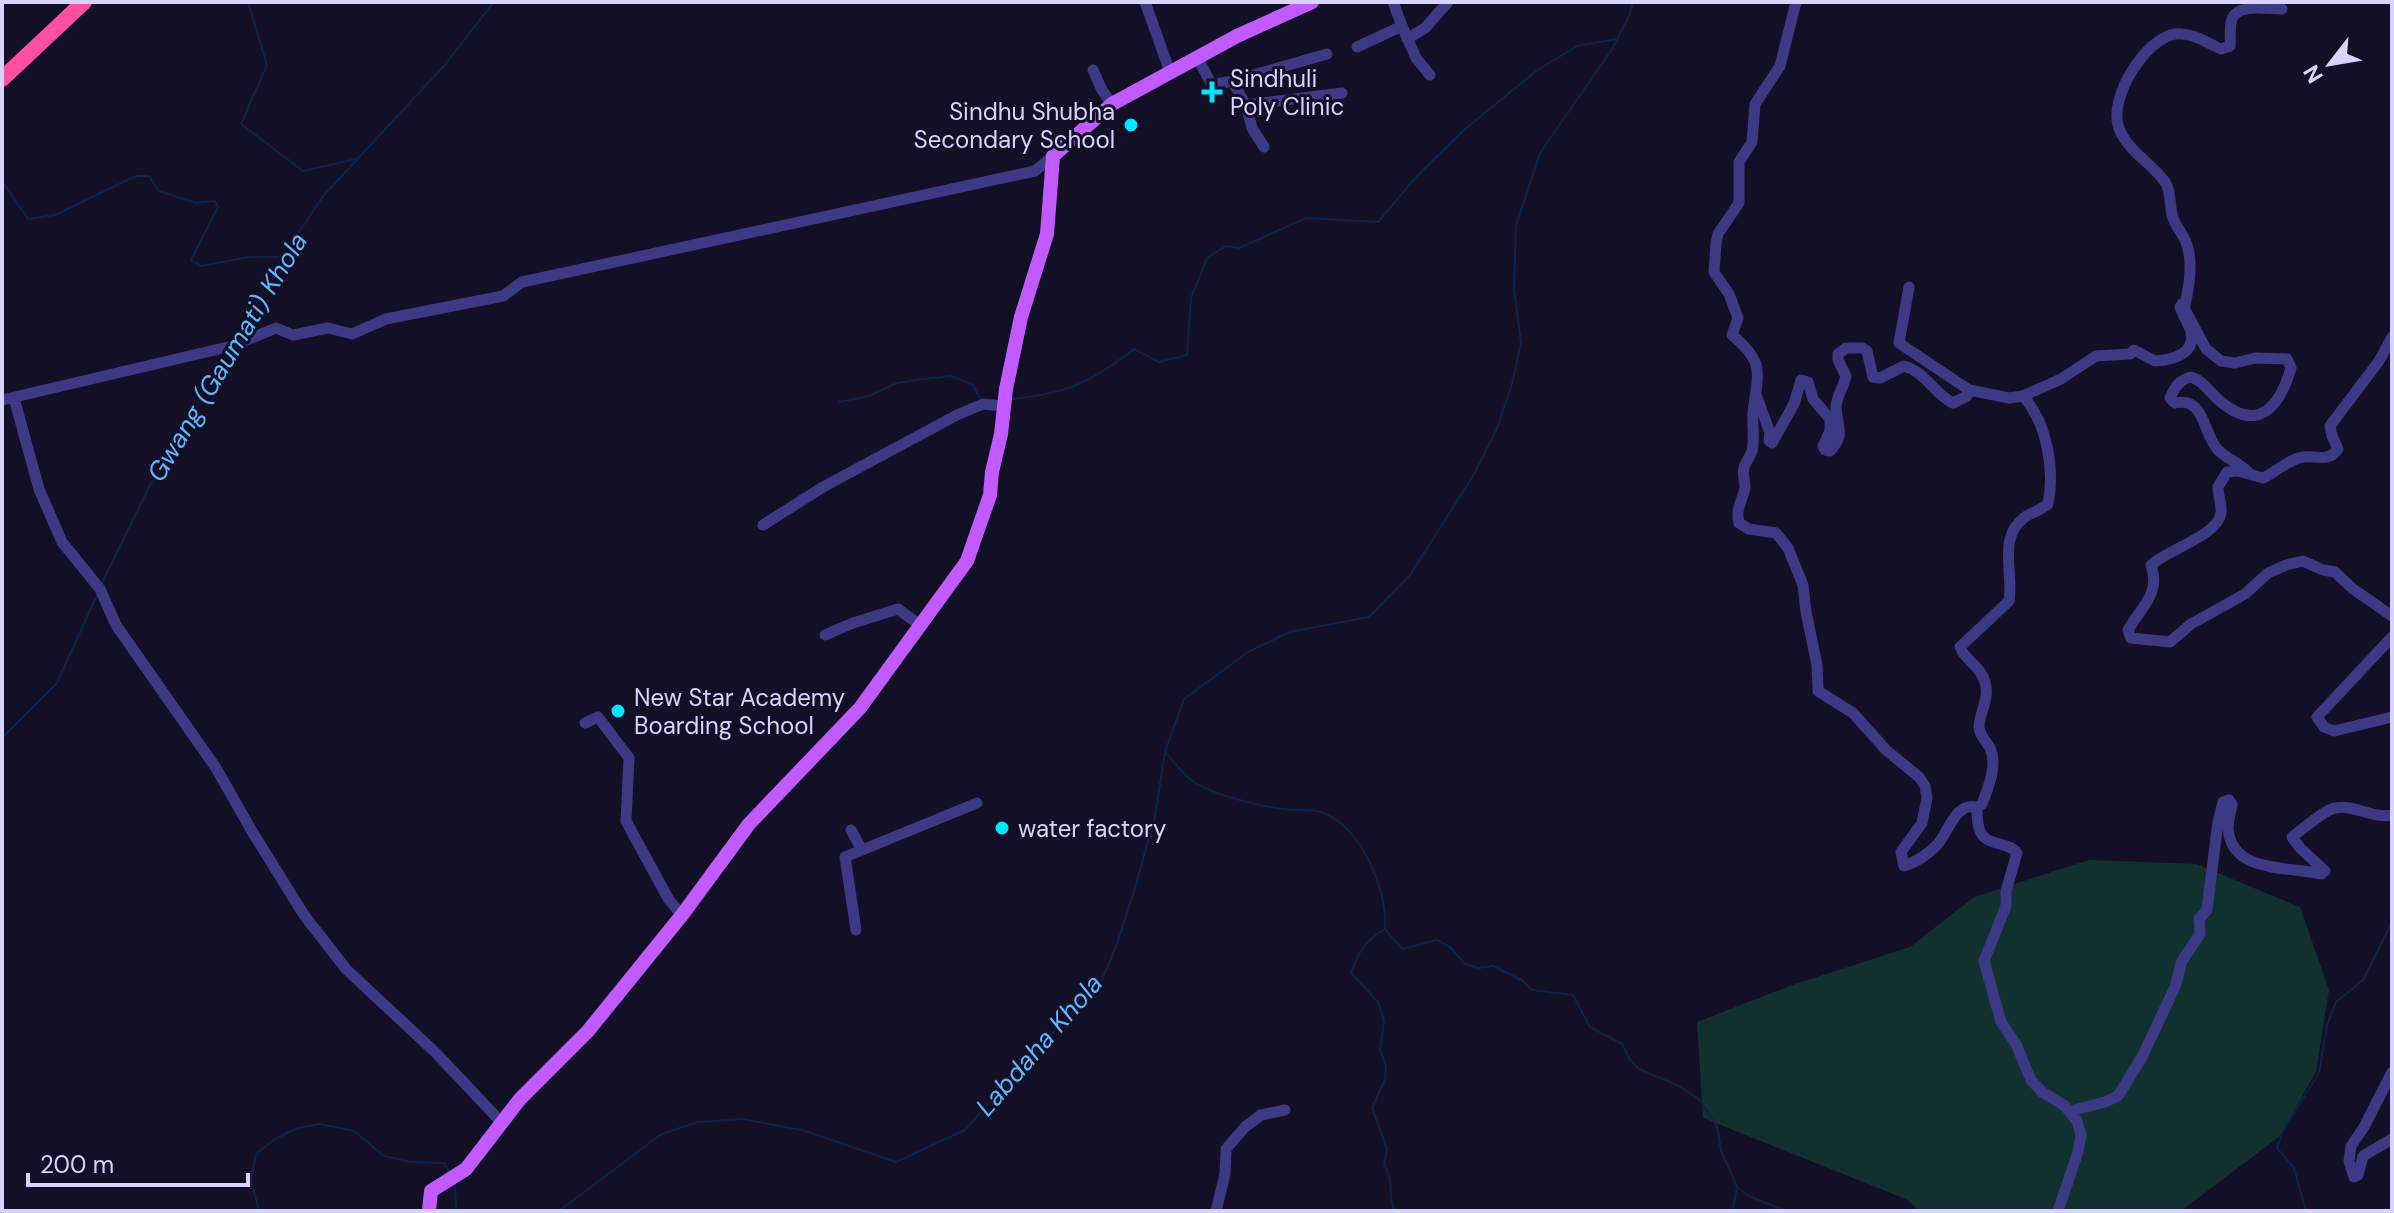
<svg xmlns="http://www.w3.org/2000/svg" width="2394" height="1213" viewBox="0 0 2394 1213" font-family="'DM Sans',sans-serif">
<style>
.green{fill:#12302f}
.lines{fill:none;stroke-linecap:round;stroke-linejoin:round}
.stream{stroke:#0c2248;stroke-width:2}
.minor{stroke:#3d3a85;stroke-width:11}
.major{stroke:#c25bff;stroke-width:14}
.highway{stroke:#ff4fa3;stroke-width:16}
.poi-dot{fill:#00e5ff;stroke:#130f26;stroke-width:3}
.labels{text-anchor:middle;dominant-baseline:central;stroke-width:6;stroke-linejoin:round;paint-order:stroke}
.poi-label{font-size:24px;fill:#d9d4ff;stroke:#130f26;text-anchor:start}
.water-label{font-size:26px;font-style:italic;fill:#62b6ff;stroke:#130f26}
</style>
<rect width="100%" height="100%" fill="#130f26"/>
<polygon class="green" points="2089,860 2196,864 2300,907 2329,990 2316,1072 2280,1136 2181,1211 1919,1211 1908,1200 1703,1118 1697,1022 1795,984 1910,947 1974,897"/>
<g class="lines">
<g class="stream">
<polyline points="248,2 267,65 241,124 303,171 356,159"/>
<polyline points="2,181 28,219 55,215 136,176 149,176 159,191 196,203 215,201 218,207 191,260 201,266 249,257 282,257"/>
<polyline points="238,337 282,257 324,195 443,67 494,2"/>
<path d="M1010,399C1066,394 1090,383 1134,349L1159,362L1187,355L1191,298L1207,258L1226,246L1239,248L1306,218L1378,222L1417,176L1464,130L1536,71L1577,46L1616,39"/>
<polyline points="839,402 869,396 897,383 923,379 952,376 973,385 979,397 985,400"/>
<polyline points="101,585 167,450 229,353"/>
<polyline points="2,738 57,683 97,595"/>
<path d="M1165,752C1173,761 1181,771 1190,779C1205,793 1262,807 1284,809C1295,811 1310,809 1321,812C1361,825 1388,891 1385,929L1402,949L1437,940L1450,947L1464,963L1478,968L1493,966L1523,981L1532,990L1573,995L1590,1027L1622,1044L1630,1060L1639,1069L1677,1085L1699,1099L1717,1127L1721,1150L1737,1187L1749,1196L1785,1211"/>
<path d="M1385,929C1366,940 1358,952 1351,973L1378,1002L1384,1021L1380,1050L1386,1066L1385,1080L1372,1108L1387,1149L1384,1164C1394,1180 1388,1193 1394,1211"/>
<polyline points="455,1184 456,1211"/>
<polyline points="259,1211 251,1180 256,1154 275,1139 297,1128 320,1124 354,1131 384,1156 410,1162 444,1163 449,1171"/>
<polyline points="559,1211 660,1135 697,1122 742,1119 802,1130 896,1162 965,1130 1031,1056 1100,984 1116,947 1135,888 1155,816 1165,752 1184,699 1248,652 1289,632 1369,617 1410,575 1473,476 1496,431 1512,384 1521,343 1514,289 1516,225 1540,153 1612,49 1630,14 1633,2"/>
<polyline points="1732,1211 1737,1189"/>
<polyline points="2306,1211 2294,1168 2277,1148 2283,1131 2319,1073 2327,1025 2336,1002 2363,980 2392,922"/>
</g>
<g class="minor">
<polyline points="1145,2 1170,72"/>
<path d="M1796,2L1780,66L1755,104L1752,142L1739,162V203L1718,234L1716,243L1714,272L1729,294L1738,318L1732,335C1767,364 1757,374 1753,413C1752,426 1755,438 1752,451C1750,458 1745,462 1744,468C1742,474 1745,481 1745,487C1743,500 1735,508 1739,523L1749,529L1776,533L1788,548L1803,585L1806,612L1817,665L1818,691L1853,713L1886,750L1919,777L1925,786L1927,798L1922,823L1901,852L1904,866C1917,862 1928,854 1937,845C1949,832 1955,802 1977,807"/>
<polyline points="1402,26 1416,58 1430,75"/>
<polyline points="1407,39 1425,28 1448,2"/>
<polyline points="1357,47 1402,26 1393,2"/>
<polyline points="1197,57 1212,85 1232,81 1327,54"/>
<polyline points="1093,70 1102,90 1112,104"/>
<polyline points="1232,81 1246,105 1342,93"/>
<polyline points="1246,105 1252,128 1264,147"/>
<path d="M1909,287L1899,343L1969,390L2009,398L2023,396L2061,379L2096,356L2130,354L2134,350L2155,361C2172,360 2196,354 2191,332C2189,324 2183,316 2180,307L2182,304L2206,349L2221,361L2235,363L2255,358L2287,359L2291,368C2280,406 2258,434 2220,401C2210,393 2204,381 2191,377C2179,380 2175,387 2170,398L2175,403C2205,396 2203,434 2218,450C2227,459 2240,463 2249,473"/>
<path d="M2185,306C2189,286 2193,264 2187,245C2184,235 2176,227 2173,218C2169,206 2172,193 2165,182C2151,162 2125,150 2118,125C2110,96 2145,39 2175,34C2193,32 2206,43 2221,49L2230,46C2231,38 2229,26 2232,19C2239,2 2269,10 2282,9"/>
<path d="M2392,337L2379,361L2330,426L2332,436L2338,449C2328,463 2318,455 2303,457C2289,459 2276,472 2263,478L2238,471L2227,472L2218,487C2218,495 2222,505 2221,513C2219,535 2165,551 2151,565C2161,593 2142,606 2128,630L2131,638L2170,642L2191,624L2245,594L2268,573L2286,565L2303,561L2323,570L2335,572L2353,589L2392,616"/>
<path d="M2023,396C2047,423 2055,469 2048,504C2041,510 2033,512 2025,517C1997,537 2014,573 2009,601L1960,647C1965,661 1980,665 1985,682C1990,697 1980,712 1979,726C1979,735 1986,741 1990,748C1998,765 1988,788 1982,804L1977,807C1977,814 1977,822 1979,828C1984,848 2008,840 2017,853L2006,891V906L1984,961L2001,1022L2016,1044L2031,1080L2042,1092L2065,1106L2077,1121L2081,1135L2078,1152L2058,1211"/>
<path d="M1757,397L1770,433L1769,441L1772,443L1794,404L1801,380L1808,382L1813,399L1830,419V431L1823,446L1825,450L1830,451C1846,434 1837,427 1836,408C1836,396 1844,387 1846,376L1838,360V354L1846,348H1862L1867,351L1873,377L1880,378L1904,366C1926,372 1934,394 1953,403L1967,396L1969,390"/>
<polyline points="14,398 39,489 62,542 100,589 116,625 216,768 253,833 304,915 346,969 436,1053 501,1122"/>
<polyline points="2,400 232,346 276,328 293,335 328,328 352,334 386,319 503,296 522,282 1035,171 1053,156"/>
<polyline points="763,525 823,487 957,415 983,404 1004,406"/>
<polyline points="825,635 853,623 898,609 921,626"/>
<polyline points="2392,637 2317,717 2324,727 2334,731 2392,717"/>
<polyline points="585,723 598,717 629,758 626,821 669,900 682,915"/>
<polyline points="851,830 862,850"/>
<polyline points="856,930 845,857 977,803"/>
<polyline points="2392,1072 2364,1127 2351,1146 2349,1161 2354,1177 2358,1175 2363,1156 2392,1139"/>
<path d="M2070,1111L2105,1102L2118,1096L2142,1057L2175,987L2182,961L2200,934L2199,919L2207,910L2218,822L2223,802L2229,800L2232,804C2231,812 2228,821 2228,829C2232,874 2289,866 2321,874L2325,871L2300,848L2292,837C2302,830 2324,810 2335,808C2354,804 2373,819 2392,815"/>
<polyline points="1216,1211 1225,1174 1226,1149 1245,1127 1261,1115 1285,1110"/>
</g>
<polyline class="major" points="429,1211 431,1191 466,1169 520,1099 588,1031 682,915 749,824 860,708 967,561 990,495 992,472 1001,434 1006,389 1021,317 1047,234 1053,156 1112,104 1237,36 1312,2"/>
<polyline class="highway" points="2,79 84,2"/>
</g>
<g class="poi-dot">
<path d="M1208 80h8v8h8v8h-8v8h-8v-8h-8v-8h8z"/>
<circle cx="1131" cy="125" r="8"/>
<circle cx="618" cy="711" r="8"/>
<circle cx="1002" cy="828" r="8"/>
</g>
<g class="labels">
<g class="poi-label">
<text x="1230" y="78">Sindhuli<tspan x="1230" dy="28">Poly Clinic</tspan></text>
<text x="1115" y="111" text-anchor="end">Sindhu Shubha<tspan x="1115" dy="28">Secondary School</tspan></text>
<text x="634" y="697">New Star Academy<tspan x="634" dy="28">Boarding School</tspan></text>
<text x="1018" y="828">water factory</text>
</g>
<g class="water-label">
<text transform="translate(227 357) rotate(-59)">Gwang (Gaumati) Khola</text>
<text transform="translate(1039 1045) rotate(-49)">Labdaha Khola</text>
</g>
</g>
<rect width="2394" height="1213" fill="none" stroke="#d9d4ff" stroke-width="8"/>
<g transform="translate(2330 64) rotate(239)" stroke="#130f26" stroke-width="6" paint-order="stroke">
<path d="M0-6L14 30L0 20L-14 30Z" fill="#d9d4ff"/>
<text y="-12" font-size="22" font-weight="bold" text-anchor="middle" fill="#d9d4ff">N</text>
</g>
<path d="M28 1173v12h220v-12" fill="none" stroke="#d9d4ff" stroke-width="4"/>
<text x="40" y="1173" font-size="24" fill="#d9d4ff" stroke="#130f26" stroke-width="6" paint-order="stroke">200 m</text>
</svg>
